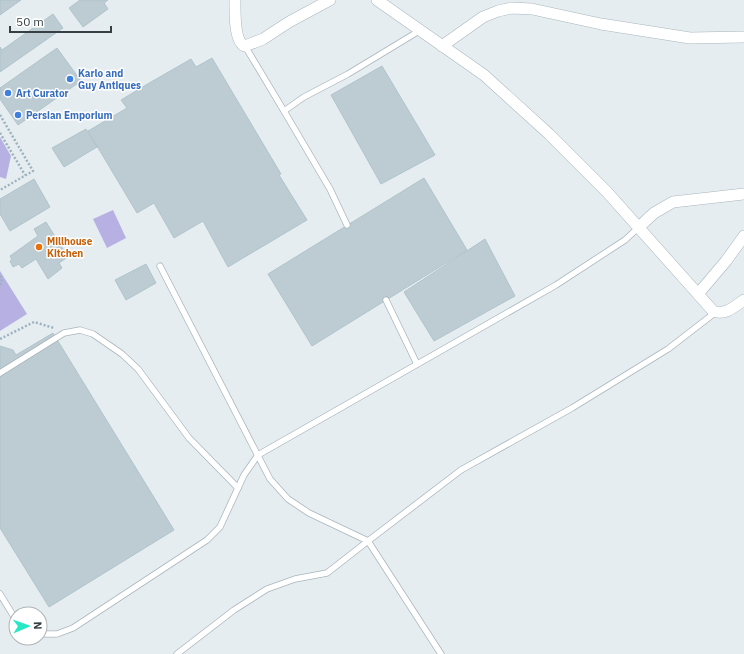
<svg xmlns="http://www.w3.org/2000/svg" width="744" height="654" viewBox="0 0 744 654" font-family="'IBM Plex Sans',sans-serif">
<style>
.green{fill:#b7b1e3}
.building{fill:#bcccd2;stroke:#b0c4cc}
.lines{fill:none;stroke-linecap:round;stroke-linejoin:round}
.service-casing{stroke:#a9b6bc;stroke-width:7}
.minor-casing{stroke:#a9b6bc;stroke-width:12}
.path{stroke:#9cb2bd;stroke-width:2.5;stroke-dasharray:2 2;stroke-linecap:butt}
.service{stroke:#fff;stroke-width:5.5}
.minor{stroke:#fff;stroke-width:11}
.shop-dot{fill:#3f7fe0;stroke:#fff;stroke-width:1.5}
.food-dot{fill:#e8710a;stroke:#fff;stroke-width:1.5}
.labels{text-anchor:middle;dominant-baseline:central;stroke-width:3;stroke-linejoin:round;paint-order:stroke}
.shop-label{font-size:10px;font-weight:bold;fill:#366cbe;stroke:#fff;text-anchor:start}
.food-label{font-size:10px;font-weight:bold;fill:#c56008;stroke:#fff;text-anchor:start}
</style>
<rect width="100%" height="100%" fill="#e6edf1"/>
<g class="green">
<polygon points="0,137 11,156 6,179 0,177"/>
<polygon points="113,210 126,238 107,248 93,219"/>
<polygon points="0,271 27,314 0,331"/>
</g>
<g class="building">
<polygon points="0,0 21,0 0,15"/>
<polygon points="80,0 108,0 104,3 108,9 83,27 69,8"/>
<polygon points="53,14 63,28 0,72 0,47 2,50"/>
<polygon points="57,48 81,81 18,125 0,99 0,88"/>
<polygon points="212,58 281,174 279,175 307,220 228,267 203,221 174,238 154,203 137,213 88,131 127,108 121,100 151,82 191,59 196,67"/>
<polygon points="382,66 435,155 381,184 331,95"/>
<polygon points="86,129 97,147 64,167 52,148"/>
<polygon points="424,178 467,250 312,346 268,274"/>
<polygon points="34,179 50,207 10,231 0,214 0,199"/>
<polygon points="46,222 68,257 59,263 62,268 48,279 36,259 22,268 19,264 13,267 10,261 12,260 10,256 38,236 34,229"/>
<polygon points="485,239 515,296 434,341 404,292"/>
<polygon points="146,264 156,283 126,300 115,280"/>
<polygon points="53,333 174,530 49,607 0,528 0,346 13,350 16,355"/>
</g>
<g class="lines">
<defs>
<g id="service">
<polyline points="245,46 284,111 304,97 348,74 419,31"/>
<polyline points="284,111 330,189 347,225"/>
<polyline points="160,266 270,479 288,499 309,513 368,541"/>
<polyline points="386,300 417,364"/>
<polyline points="0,373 64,333 80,330 93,334 122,354 138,369 189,438 238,488"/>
<polyline points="0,594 16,620"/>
<polyline points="40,634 57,634 73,628 207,540 220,527 244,475 258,455 556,285 625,240 639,227"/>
<polyline points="177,654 234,610 267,589 295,579 327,573 368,541"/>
<polyline points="441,654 368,541 461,470 572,408 668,349 716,312"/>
</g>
<g id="minor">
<path d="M235,0C235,11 234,42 245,46L263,39L289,22L330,0"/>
<path d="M377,0L484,75L549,134L607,192L713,311C725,316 735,306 744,300"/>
<polyline points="442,46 483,17 498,11 512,8 532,9 601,24 690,38 744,37"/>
<polyline points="639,227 654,213 673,202 744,194"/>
<polyline points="698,294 726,261 744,236"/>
</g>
</defs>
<use href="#service" class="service-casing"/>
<use href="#minor" class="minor-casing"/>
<g class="path">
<polyline points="0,115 33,171 0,190"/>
<polyline points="0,133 25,175"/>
<polyline points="0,276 2,279 0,286"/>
<polyline points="0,339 34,322 54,328"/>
</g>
<use href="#service" class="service"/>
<use href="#minor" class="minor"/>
</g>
<g class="shop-dot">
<circle cx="70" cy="79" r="4"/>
<circle cx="8" cy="93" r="4"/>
<circle cx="18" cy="115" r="4"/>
</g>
<circle class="food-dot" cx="39" cy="247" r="4"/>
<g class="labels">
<g class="shop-label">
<text x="78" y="73">Karlo and<tspan x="78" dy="12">Guy Antiques</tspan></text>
<text x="16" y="93">Art Curator</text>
<text x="26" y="115">Persian Emporium</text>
</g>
<g class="food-label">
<text x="47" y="241">Millhouse<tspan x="47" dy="12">Kitchen</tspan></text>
</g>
</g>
<g transform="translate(28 626) rotate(88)"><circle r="19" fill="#ffffff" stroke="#afb3b4"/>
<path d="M0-3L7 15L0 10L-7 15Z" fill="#25e9c5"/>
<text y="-6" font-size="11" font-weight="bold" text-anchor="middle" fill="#364044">N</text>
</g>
<path d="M10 26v6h101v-6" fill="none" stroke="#364044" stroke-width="2"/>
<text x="16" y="26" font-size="12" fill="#364044" stroke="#ffffff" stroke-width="3" paint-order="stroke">50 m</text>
</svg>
